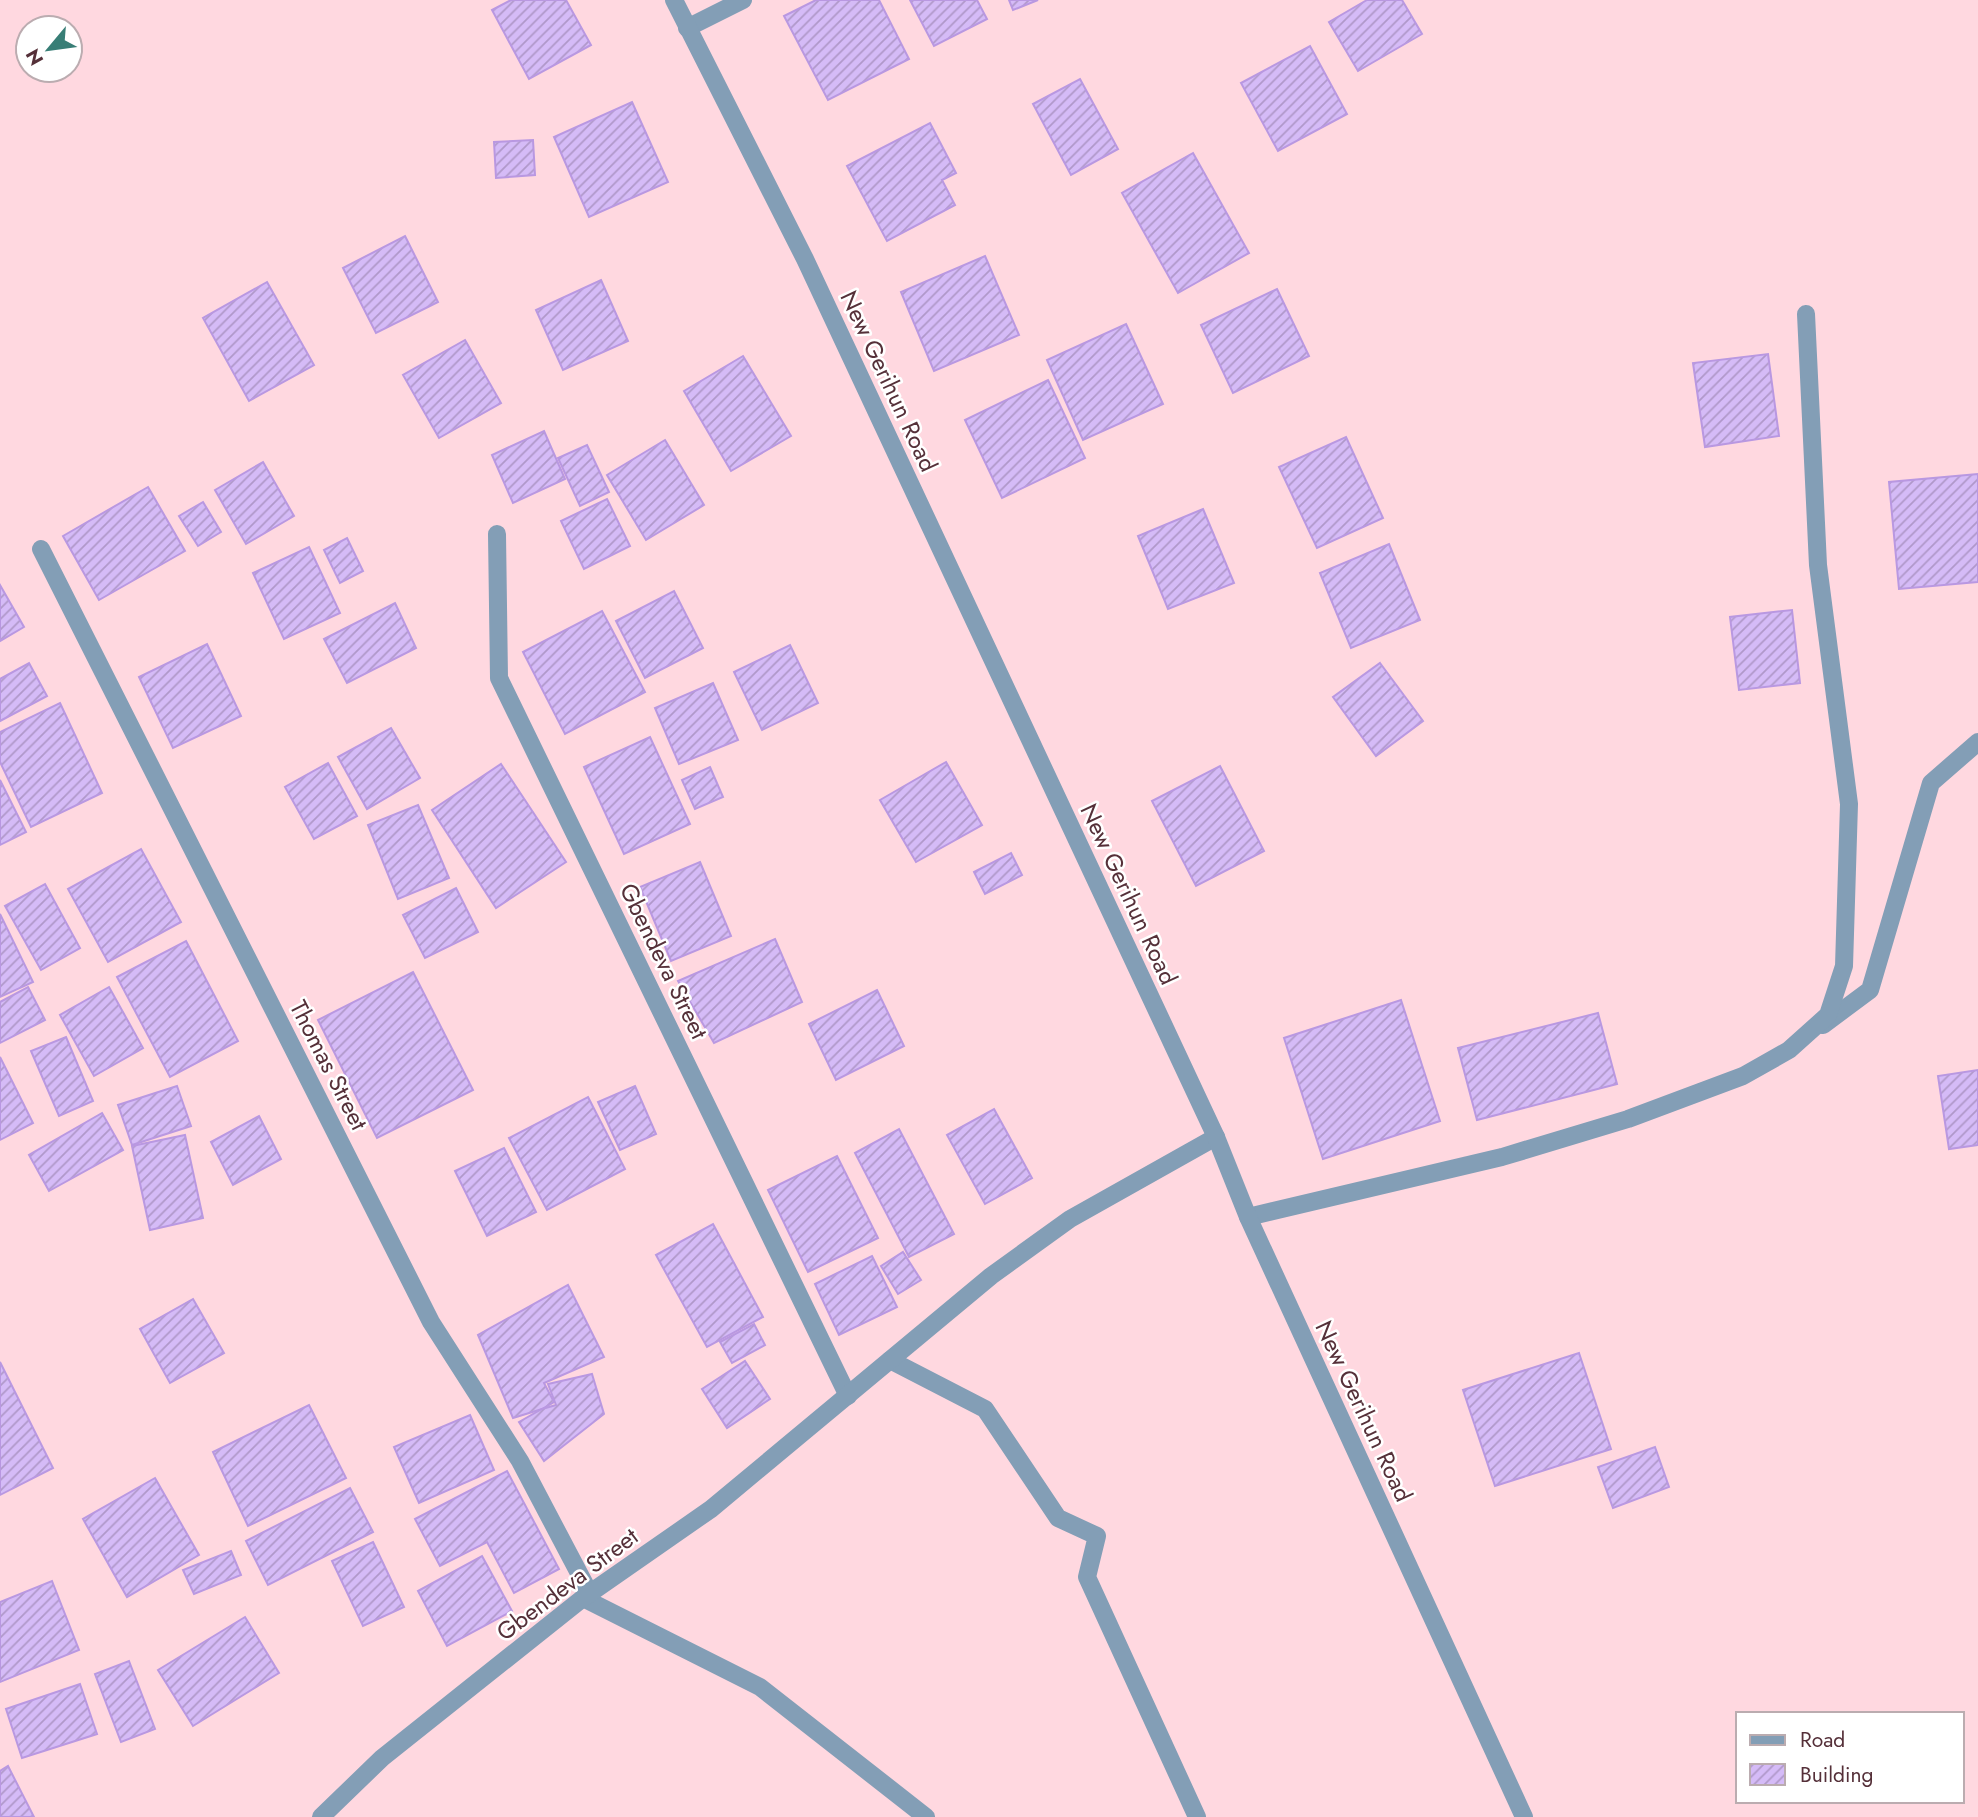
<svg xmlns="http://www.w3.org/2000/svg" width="1978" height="1817" viewBox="0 0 1978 1817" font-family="Jost,sans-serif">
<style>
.building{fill:url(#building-hatch);stroke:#b998e1;stroke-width:2}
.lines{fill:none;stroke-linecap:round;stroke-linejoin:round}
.minor{stroke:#839eb6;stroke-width:18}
.tertiary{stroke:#839eb6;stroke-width:18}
.labels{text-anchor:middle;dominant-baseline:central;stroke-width:5;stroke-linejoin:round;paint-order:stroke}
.street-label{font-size:24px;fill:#553039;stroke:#fff}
</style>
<defs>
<pattern id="building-hatch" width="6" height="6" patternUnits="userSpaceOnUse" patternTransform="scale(1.75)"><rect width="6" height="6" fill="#d5bbf7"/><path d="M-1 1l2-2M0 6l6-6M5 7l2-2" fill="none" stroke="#b098c9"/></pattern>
</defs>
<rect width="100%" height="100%" fill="#ffd8e0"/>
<g class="building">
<polygon points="511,0 566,0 591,45 529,79 492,10"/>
<polygon points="816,0 879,0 909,59 828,100 784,16"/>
<polygon points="910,0 977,0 987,19 934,46"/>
<polygon points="1009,0 1038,0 1013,10"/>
<polygon points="1367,0 1402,0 1422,34 1358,71 1329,22"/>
<polygon points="1310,46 1347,114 1278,151 1241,83"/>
<polygon points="1080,79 1118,149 1071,175 1033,104"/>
<polygon points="632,102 668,182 589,217 554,137"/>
<polygon points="930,123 956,173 942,180 955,205 887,241 847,166"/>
<polygon points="533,140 535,175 496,178 494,142"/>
<polygon points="1193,153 1249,253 1178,293 1122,193"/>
<polygon points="405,236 438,302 376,333 343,268"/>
<polygon points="985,256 1019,335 934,371 901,292"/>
<polygon points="601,280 628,341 563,370 536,310"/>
<polygon points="267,282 314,365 249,401 203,318"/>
<polygon points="1277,289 1309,356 1233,393 1201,325"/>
<polygon points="1126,324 1163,404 1083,440 1047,360"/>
<polygon points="465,340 501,403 439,438 403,375"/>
<polygon points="1768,354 1779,436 1705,447 1693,363"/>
<polygon points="743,356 791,436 731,471 684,391"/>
<polygon points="1048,380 1085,458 1002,498 965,420"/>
<polygon points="544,431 565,479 513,503 492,455"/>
<polygon points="1346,437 1383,518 1317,548 1279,467"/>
<polygon points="665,440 704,505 646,540 607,475"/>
<polygon points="587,445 609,492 580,506 558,458"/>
<polygon points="263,462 294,516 246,544 215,490"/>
<polygon points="1978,474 1978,582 1899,589 1889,482"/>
<polygon points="148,487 185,551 99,600 63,536"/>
<polygon points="607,499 630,546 584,569 561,521"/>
<polygon points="203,502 221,532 198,546 179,516"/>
<polygon points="1203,509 1234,583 1168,609 1138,536"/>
<polygon points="347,538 363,571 340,583 324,550"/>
<polygon points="1389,544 1420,620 1351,648 1320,573"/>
<polygon points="309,547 340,613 284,639 253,573"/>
<polygon points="0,585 24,627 0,641"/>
<polygon points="674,591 703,648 645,678 616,621"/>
<polygon points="395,603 416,648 347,683 324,639"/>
<polygon points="1792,610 1800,683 1739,690 1730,617"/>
<polygon points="602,611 645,692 565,734 523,652"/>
<polygon points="207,644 241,716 173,748 139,677"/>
<polygon points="790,645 818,703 762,730 734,672"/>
<polygon points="29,663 47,696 0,721 0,679"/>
<polygon points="1380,663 1423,721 1376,756 1333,697"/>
<polygon points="713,683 738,740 679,764 655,708"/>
<polygon points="60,703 102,793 31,827 0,762 0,732"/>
<polygon points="391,728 420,778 367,809 338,757"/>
<polygon points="650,737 690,824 624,854 584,767"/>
<polygon points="946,762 982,825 916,862 880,800"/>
<polygon points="328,763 357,816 314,839 285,787"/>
<polygon points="501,764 566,862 496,908 432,810"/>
<polygon points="1220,766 1264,851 1196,886 1152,801"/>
<polygon points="710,767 723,797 695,809 682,780"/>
<polygon points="0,780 26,832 0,845"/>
<polygon points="418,805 449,878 398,899 368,825"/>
<polygon points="141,849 181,922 108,962 68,889"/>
<polygon points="1011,853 1022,875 985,894 974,872"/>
<polygon points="700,862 731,936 671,961 640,887"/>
<polygon points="45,884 80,948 41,970 5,906"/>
<polygon points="456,888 478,932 425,958 403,915"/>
<polygon points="0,914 33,982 0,997"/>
<polygon points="775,939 802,1002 714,1043 678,981"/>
<polygon points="186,941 238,1041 170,1077 117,977"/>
<polygon points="413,972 473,1090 377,1138 318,1020"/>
<polygon points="28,987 45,1020 0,1043 0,1002"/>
<polygon points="109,987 143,1048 94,1076 60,1015"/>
<polygon points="877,990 904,1046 836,1080 809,1024"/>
<polygon points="1401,1000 1440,1121 1323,1159 1284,1038"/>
<polygon points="1598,1013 1617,1084 1477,1120 1458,1048"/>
<polygon points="66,1037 93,1101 59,1116 31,1051"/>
<polygon points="0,1057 33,1123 0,1140"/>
<polygon points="1978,1070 1978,1145 1949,1149 1938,1076"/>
<polygon points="177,1086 191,1126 132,1145 118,1105"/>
<polygon points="635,1086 656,1134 620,1150 598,1102"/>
<polygon points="588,1097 625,1169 547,1210 509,1138"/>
<polygon points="994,1109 1032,1178 985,1204 947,1135"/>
<polygon points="102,1113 123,1150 49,1191 29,1155"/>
<polygon points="259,1116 281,1159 233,1185 211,1142"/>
<polygon points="899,1129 954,1234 909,1257 855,1153"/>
<polygon points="185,1135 203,1218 150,1230 132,1146"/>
<polygon points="504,1148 536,1212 487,1236 455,1171"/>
<polygon points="837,1156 878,1238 808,1272 768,1190"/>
<polygon points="713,1224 763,1317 707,1347 656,1255"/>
<polygon points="903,1252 921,1280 898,1294 881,1266"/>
<polygon points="872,1256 897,1307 839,1335 815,1284"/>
<polygon points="568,1285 604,1357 544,1383 554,1402 542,1409 513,1418 478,1335"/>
<polygon points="193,1299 224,1353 170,1383 140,1329"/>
<polygon points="754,1324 765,1345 732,1363 720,1342"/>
<polygon points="1579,1353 1611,1449 1495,1486 1463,1390"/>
<polygon points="745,1361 770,1399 727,1428 702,1389"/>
<polygon points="0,1362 53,1468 0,1495"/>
<polygon points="592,1374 604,1414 544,1461 519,1422 542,1409 556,1405 548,1384"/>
<polygon points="309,1405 346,1478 248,1526 213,1452"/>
<polygon points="470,1415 494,1470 419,1503 394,1447"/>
<polygon points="1655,1447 1669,1487 1613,1508 1598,1467"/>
<polygon points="507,1471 559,1569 514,1593 487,1542 440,1566 415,1519"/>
<polygon points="155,1478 199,1555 127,1597 83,1519"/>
<polygon points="350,1488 373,1532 268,1585 246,1541"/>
<polygon points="373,1542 404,1607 363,1626 332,1561"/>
<polygon points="231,1551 241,1575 194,1594 183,1570"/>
<polygon points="482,1556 512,1611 447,1646 418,1591"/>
<polygon points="52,1581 79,1650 0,1682 0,1602"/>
<polygon points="245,1617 279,1673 193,1726 158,1670"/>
<polygon points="129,1661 155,1729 121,1742 95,1674"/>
<polygon points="80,1684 97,1734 22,1758 6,1709"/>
<polygon points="8,1766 34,1817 0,1817 0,1771"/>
</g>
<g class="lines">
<g class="minor">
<polyline points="687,28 743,0"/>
<polyline points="497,534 499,678 848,1396"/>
<polyline points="41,549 431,1322 520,1461 590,1594"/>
<polyline points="1823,1025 1870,990 1931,783 1978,742"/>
<polyline points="1248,1217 1502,1157 1628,1119 1743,1076 1789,1050 1828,1015 1844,966 1849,804 1818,565 1806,314"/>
<polyline points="890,1360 985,1409 1058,1518 1097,1536 1087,1577 1197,1817"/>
<polyline points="583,1598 760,1687 926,1817"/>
<polyline points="321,1817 382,1758 583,1598 711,1509 991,1276 1070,1219 1216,1137"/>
</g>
<polyline class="tertiary" points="674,0 805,259 1216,1137 1248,1217 1524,1817"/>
</g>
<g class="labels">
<g class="street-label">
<text transform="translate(889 381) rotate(65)">New Gerihun Road</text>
<text transform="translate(1129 894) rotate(65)">New Gerihun Road</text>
<text transform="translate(664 961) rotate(64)">Gbendeva Street</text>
<text transform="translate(329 1065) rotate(63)">Thomas Street</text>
<text transform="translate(1364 1411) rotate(65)">New Gerihun Road</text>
<text transform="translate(567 1584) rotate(-37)">Gbendeva Street</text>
</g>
</g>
<rect x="1736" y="1712" width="228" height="91" fill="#ffffff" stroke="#bbacb0" stroke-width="2"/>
<rect x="1750" y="1735" width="35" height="10" fill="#839eb6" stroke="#bbacb0" stroke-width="2"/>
<text x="1800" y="1747" font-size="21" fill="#553039">Road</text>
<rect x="1750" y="1764" width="35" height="21" fill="url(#building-hatch)" stroke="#bbacb0" stroke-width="2"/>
<text x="1800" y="1782" font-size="21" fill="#553039">Building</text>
<g transform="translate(49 49) rotate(241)"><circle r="33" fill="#ffffff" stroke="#bbacb0" stroke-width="2"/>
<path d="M0-5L12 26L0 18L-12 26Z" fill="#387e76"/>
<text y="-10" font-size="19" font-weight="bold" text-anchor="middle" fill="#553039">N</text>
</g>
</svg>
